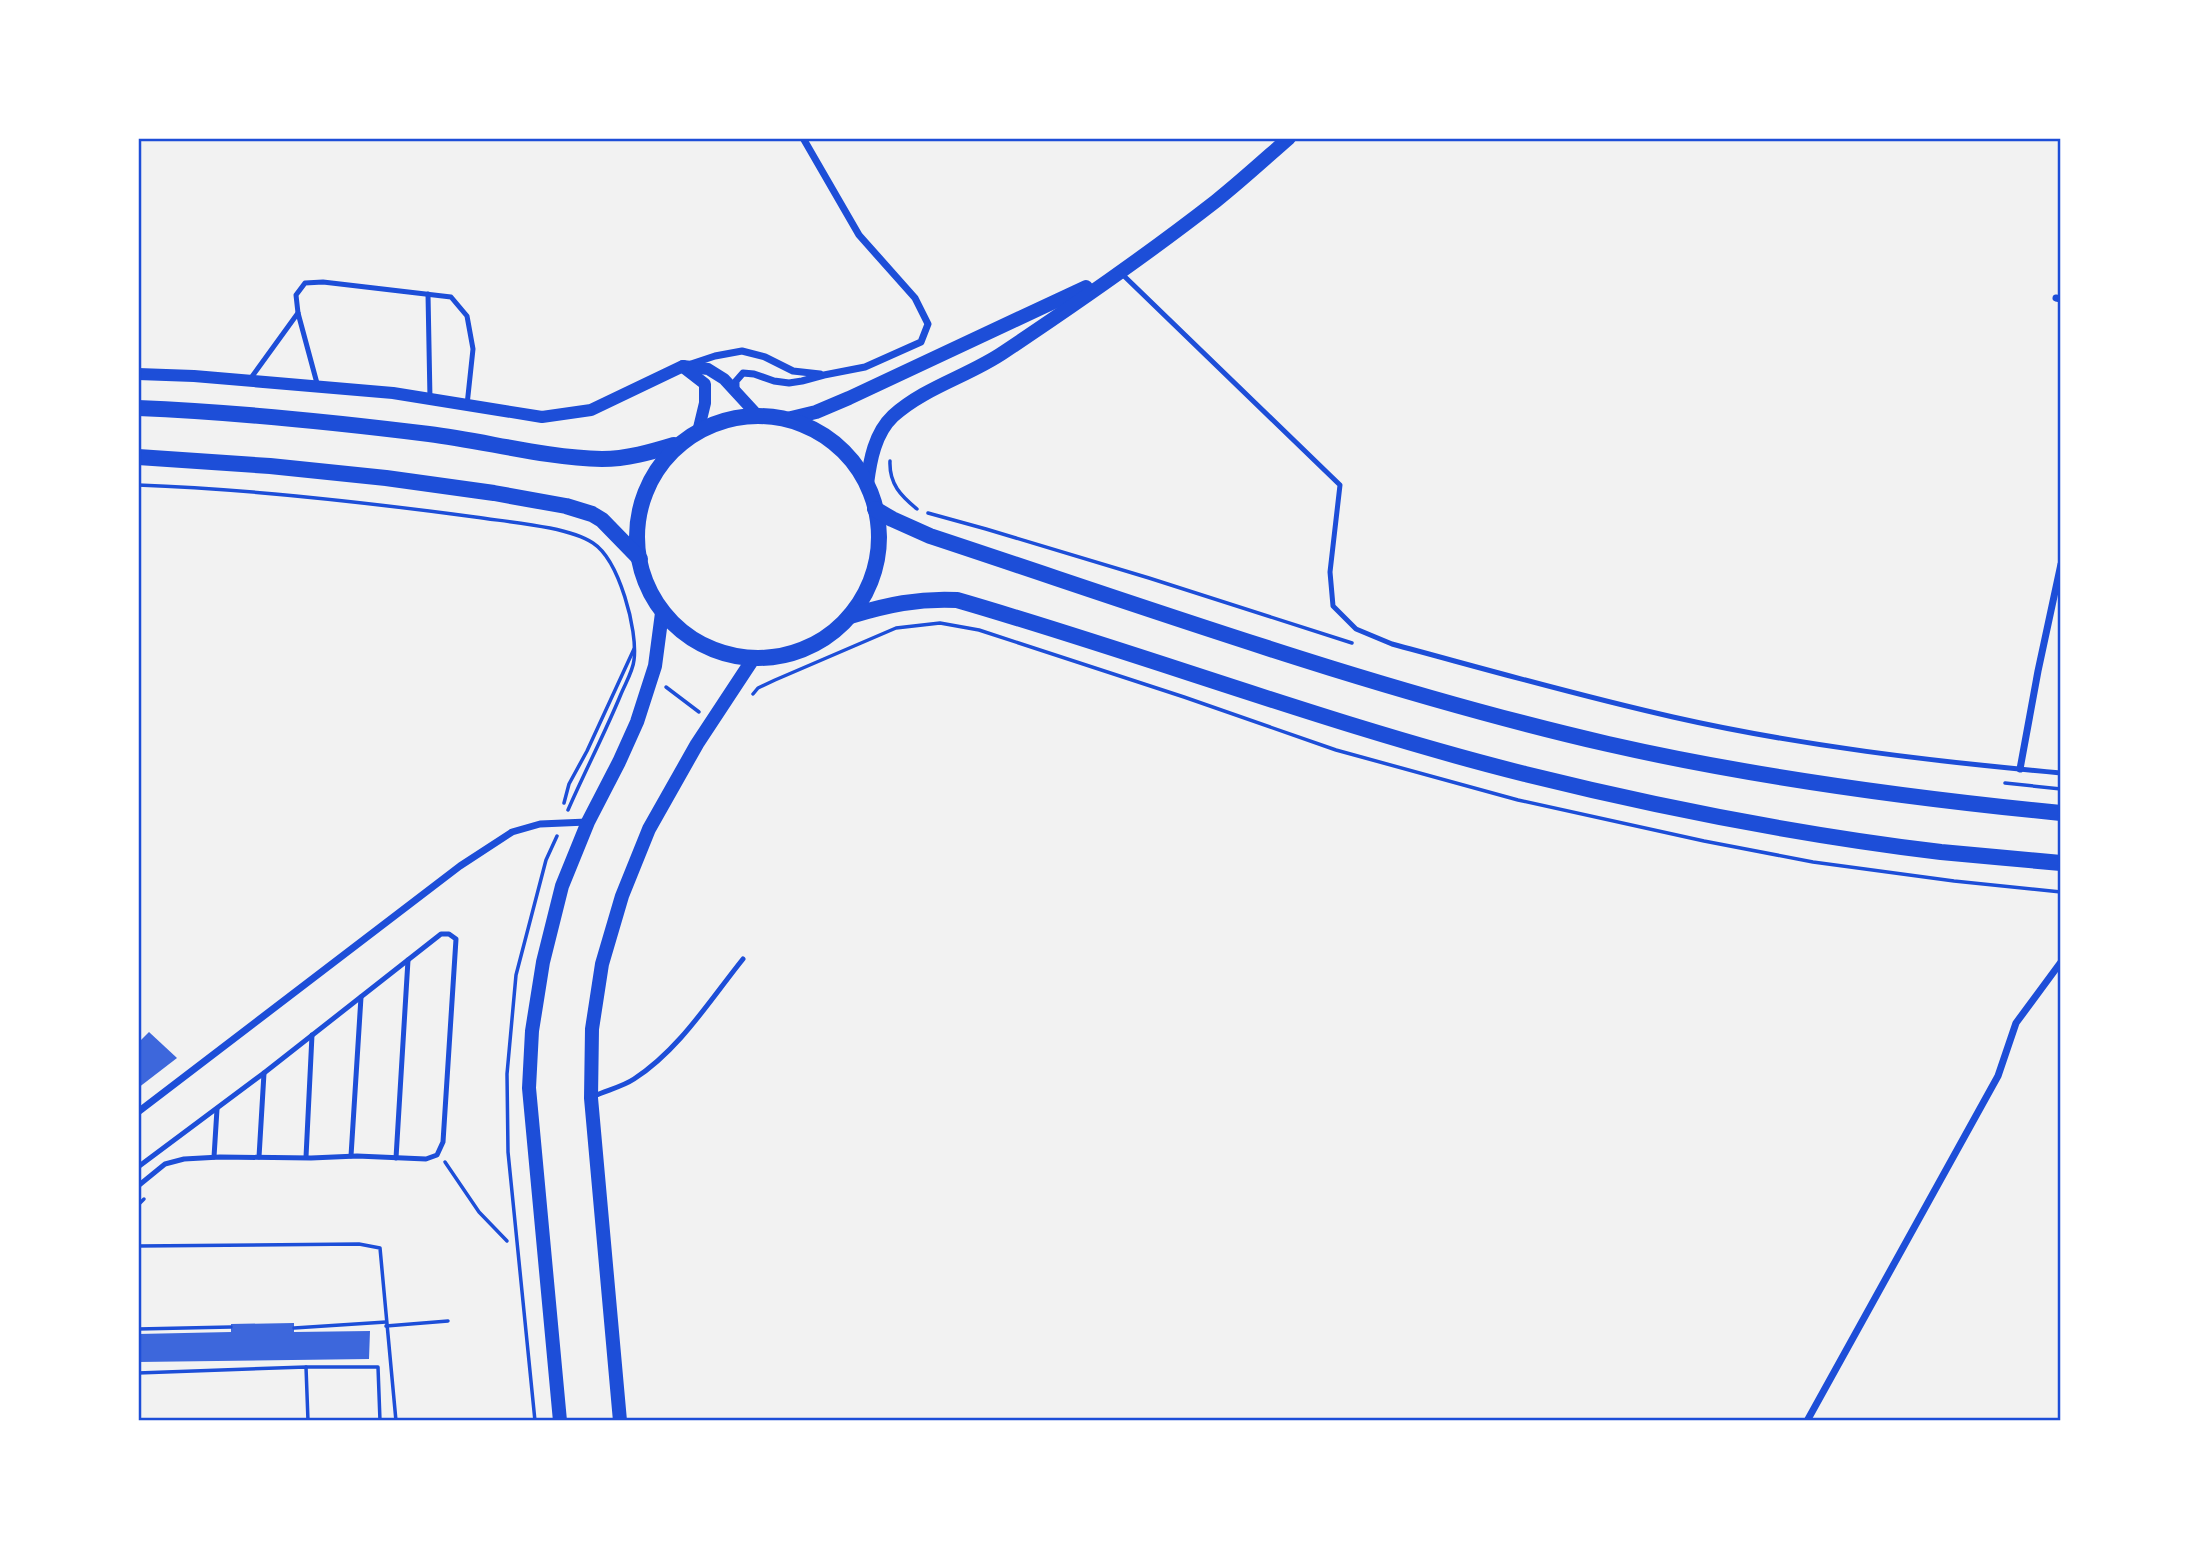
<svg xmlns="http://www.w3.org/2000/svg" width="2199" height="1559" viewBox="0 0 2199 1559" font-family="'IBM Plex Sans',sans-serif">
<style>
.building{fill:#3d67dc}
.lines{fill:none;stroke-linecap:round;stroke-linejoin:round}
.path{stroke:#1d4ed8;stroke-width:3.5}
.service{stroke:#1d4ed8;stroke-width:5}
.minor{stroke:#1d4ed8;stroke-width:7}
.tertiary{stroke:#1d4ed8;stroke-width:12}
.secondary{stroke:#1d4ed8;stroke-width:14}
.primary{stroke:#1d4ed8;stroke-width:16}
.neatline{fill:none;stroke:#1d4ed8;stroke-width:2.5}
</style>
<rect width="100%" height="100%" fill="#f2f2f2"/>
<g class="building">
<polygon points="149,1032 177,1058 138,1088 138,1043"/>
<polygon points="294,1323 294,1332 370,1331 369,1359 138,1362 138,1334 231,1332 231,1324"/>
</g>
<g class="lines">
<g class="path">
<path d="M890,461C889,484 901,496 917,509"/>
<path d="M138,485C251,489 364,502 475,517C507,522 567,526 593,543C619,560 638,630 634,660C633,671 625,684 621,694C605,733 585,771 568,810"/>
<polyline points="928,513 986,529 1149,578 1352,643"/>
<polyline points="666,687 699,712"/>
<polyline points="753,694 758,688 775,680 896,628 940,623 979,630 1184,697 1336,750 1518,800 1704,841 1813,862 1954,881 2061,892"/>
<polyline points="2005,783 2061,789"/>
<polyline points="564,803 569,784 587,751 634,649"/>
<polyline points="445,1162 479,1212 507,1241"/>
<polyline points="138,1212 139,1204 144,1199"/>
<polyline points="138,1246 359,1244 380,1248 396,1421"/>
<polyline points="386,1326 448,1321"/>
<polyline points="294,1328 386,1322"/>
<polyline points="138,1329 231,1327"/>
<polyline points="306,1367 378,1367 380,1421"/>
<polyline points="138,1373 306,1367 308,1421"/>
<polyline points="535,1421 508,1152 507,1074 516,975 546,860 557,836"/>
</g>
<g class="service">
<path d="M1122,274L1340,485L1330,572L1333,606L1356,629L1392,644C1485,669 1579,696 1673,717C1801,746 1931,761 2061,773"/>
<polyline points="428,294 430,399"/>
<polyline points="251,378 298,313"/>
<polyline points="318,387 298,313 296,295 305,283 323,282 451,297 467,316 473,349 467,405"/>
<path d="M594,1096C607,1090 622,1087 634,1079C679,1050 710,1000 743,959"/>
<polyline points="351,1156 361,997"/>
<polyline points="214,1157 217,1109"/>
<polyline points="259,1157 264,1073"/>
<polyline points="306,1157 312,1035"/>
<polyline points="396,1158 408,960"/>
<polyline points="138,1167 264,1073 441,934 449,934 456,939 443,1142 437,1155 426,1159 357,1156 311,1158 220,1157 184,1159 165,1164 138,1186"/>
</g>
<g class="minor">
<polyline points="2056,298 2061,299"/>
<polyline points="691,364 715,356 742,351 765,357 793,371 820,374"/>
<polyline points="736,390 736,381 743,373 754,374 774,381 789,383 802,381 824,375 865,367 921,342 928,324 915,298 859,235 803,138"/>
<polyline points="2020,769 2038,671 2061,564"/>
<polyline points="138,1112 460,866 512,832 540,824 587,822"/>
<polyline points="1807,1421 1998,1076 2016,1023 2061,962"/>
</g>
<g class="tertiary">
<polyline points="683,366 708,369 724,379 759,417"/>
<polyline points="683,367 705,384 705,403 698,432"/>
<polyline points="138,374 194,376 393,393 542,417 591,410 683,366"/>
</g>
<g class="secondary">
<polyline points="787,419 816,412 849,398 1086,287"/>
<path d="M867,484C870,460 875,433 893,416C925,387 969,376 1004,352C1076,304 1148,254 1216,201C1241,181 1265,159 1289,138"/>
<polyline points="560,1421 529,1088 532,1031 543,962 562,886 588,822 619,762 637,722 655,666 662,613"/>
<polyline points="620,1421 591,1098 592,1029 602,964 622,896 649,829 697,744 753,659"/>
</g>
<g class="primary">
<path d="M138,408C236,412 332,422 429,434C485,441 546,458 602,459C627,459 651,452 674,445"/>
<circle cx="758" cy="537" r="121"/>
<polyline points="138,457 270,466 386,478 494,493 566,506 592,514 602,520 640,559"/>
<path d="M875,509L892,519L930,536C1154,610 1378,691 1608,744C1757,778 1909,798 2061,813"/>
<path d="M850,616C887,605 918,598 957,600C1147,655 1333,726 1525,774C1662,808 1801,835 1941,852C1981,856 2021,859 2061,863"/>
</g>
</g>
<rect width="2199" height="1559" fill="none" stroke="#ffffff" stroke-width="280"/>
<rect x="140" y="140" width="1919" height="1279" class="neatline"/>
</svg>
